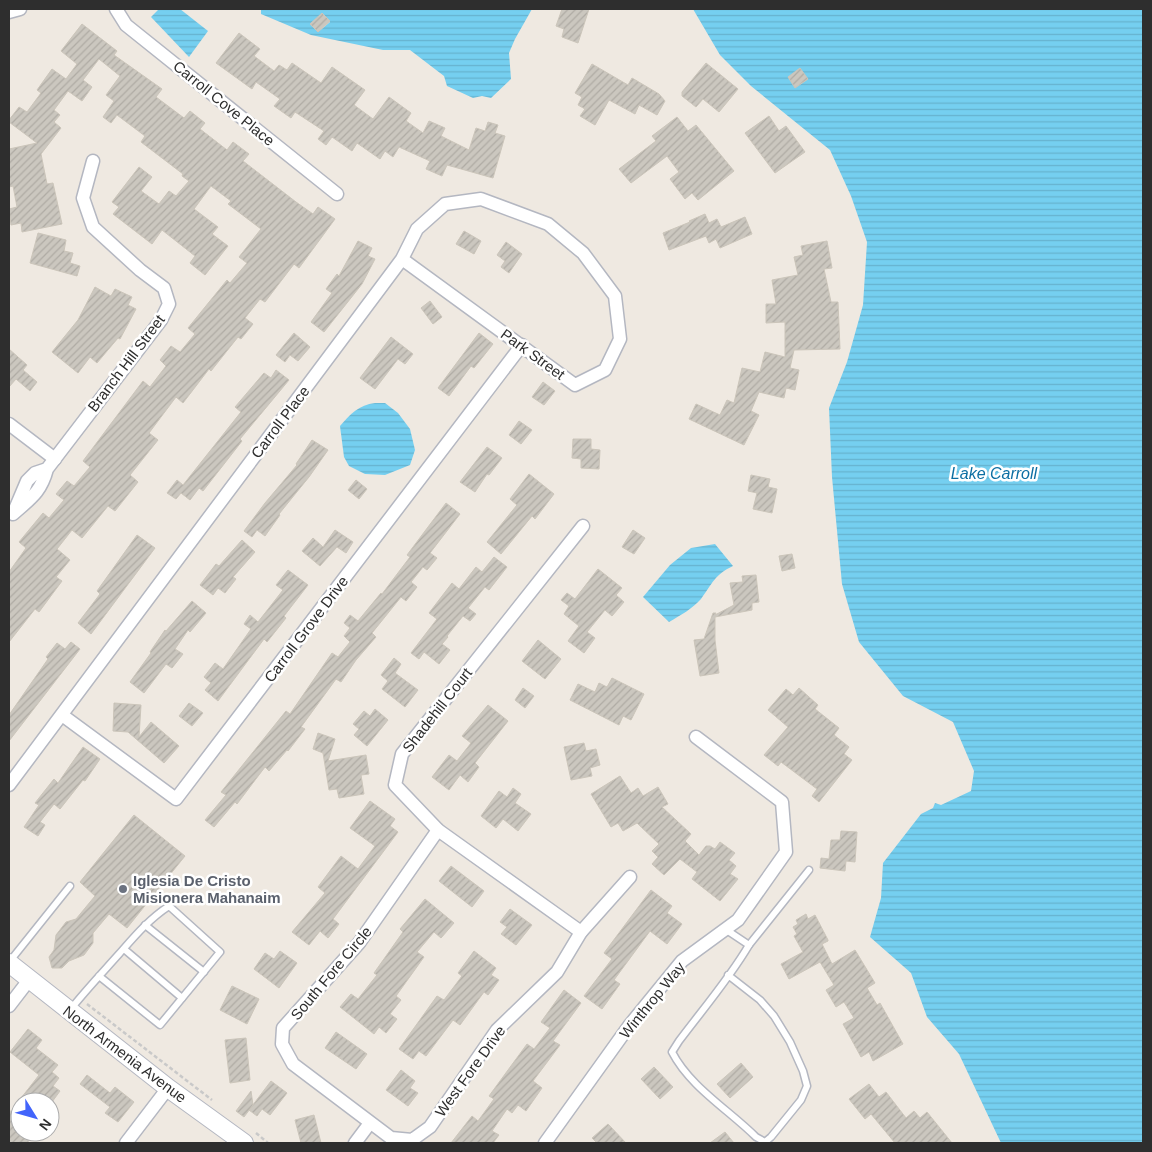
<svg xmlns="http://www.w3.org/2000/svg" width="1152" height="1152" viewBox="0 0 1152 1152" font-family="Arial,sans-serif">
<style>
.water{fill:url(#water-rules);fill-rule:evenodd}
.building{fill:url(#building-hatch);stroke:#cbc5ba}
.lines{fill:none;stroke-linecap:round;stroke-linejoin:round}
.service-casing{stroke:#b4b7c1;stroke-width:9}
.minor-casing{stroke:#b4b7c1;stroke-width:15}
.secondary-casing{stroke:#b4b7c1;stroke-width:20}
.path{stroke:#c9c9c9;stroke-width:2.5;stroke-dasharray:4 2.5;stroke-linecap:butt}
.service{stroke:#fff;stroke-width:6}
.minor{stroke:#fff;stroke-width:12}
.secondary{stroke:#fff;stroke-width:18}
.worship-dot{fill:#6b7280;stroke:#fff;stroke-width:2}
.labels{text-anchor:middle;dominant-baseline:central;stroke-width:5;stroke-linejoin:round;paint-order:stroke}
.street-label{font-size:15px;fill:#2e2e2e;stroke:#fff}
.worship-label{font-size:15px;font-weight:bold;fill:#5b616d;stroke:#fff;text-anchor:start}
.water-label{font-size:16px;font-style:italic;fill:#0d6fa3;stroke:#fff}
</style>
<defs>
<pattern id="water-rules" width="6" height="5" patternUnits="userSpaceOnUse" patternTransform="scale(1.25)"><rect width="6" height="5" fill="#75cff0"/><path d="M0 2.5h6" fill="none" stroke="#66b2ce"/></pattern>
<pattern id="building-hatch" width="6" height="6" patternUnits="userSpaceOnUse" patternTransform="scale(1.25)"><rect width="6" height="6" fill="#cbc7bf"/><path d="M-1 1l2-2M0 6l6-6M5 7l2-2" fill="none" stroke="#afaba4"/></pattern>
</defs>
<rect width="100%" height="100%" fill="#efe9e1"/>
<g class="water">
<polygon points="159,9 180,9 208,31 189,57 151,17"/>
<path d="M261,9H532L515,39L509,53L511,79L491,98L482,96L473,98L447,86L444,76L410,50H383L311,35L261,14ZM316,19L329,21L330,22L318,32L310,24Z"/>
<polygon points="693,9 1143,9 1143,1143 1001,1143 959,1054 927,1017 911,973 870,937 881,898 883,863 921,814 933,808 935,803 941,805 971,791 974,771 953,722 903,696 859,642 842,584 832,477 829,408 847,362 863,305 867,242 851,196 830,150 751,86 720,55"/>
<path d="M375,403H385L398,413L410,429L415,450L410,465L385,475L365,474L349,466L344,457L340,426C350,414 359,405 375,403Z"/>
<path d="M715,544L733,566C714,575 713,583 701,599C692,609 681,615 669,622L643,597L670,565L691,548Z"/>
</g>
<g class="building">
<polygon points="562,9 589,9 578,43 562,37 564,29 556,26"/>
<polygon points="322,13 330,21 318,32 310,24"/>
<polygon points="82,24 117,51 114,55 162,89 156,97 184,118 190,111 205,123 200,129 227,150 233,142 249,154 243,161 296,202 313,214 318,207 335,219 299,268 294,264 265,302 260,299 245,318 253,324 241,339 238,337 211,371 209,369 183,403 176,397 149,433 158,440 130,475 138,482 115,511 108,506 82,538 72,530 57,549 70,560 56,577 62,581 39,612 35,609 9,642 9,572 26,548 19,542 43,513 49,518 64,500 56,494 67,481 74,486 90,467 83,461 143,381 150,387 166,366 160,360 171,346 180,352 195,334 188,328 227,280 230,283 247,263 239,257 261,229 228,204 231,201 211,186 194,209 218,227 212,234 228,246 205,275 190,263 195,256 162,230 152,244 113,214 119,207 112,202 139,167 152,177 141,191 159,204 169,191 176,196 189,181 182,176 183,174 141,142 145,136 117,115 111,123 103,117 114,101 106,95 120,76 99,59 83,80 92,87 82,101 68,91 54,110 60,115 54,122 61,128 41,154 47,184 53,183 62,224 22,232 21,223 11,225 9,209 17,207 13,186 9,187 9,149 37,143 9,122 9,120 19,107 27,112 41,93 37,90 52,69 66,79 77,64 61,51"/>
<polygon points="239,33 260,49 254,56 274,71 279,65 287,70 292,63 321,83 332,67 365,90 354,105 373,119 389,97 411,113 406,121 423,133 429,121 445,128 441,136 469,150 476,128 485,131 488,122 498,125 495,133 505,136 493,178 447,165 442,176 426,169 430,161 399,147 393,157 385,151 380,159 357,143 352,151 332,137 326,145 318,139 324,131 295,112 291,118 274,106 280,99 256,82 252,89 216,63"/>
<polygon points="706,63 738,89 719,112 703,99 696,107 682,96 682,92"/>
<polygon points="592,64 628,85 632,78 659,94 665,101 657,115 639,105 635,114 609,100 595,125 580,116 585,109 578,105 582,97 575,93"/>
<polygon points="800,68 808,79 795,88 788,77"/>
<polygon points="769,116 779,131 786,126 805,152 775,173 745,133"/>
<polygon points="677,117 688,131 696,125 734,171 698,200 692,193 685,199 670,179 679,172 667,156 631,183 619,169 656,141 652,136"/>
<polygon points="705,214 709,223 717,219 721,227 745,217 752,234 720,248 716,239 709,243 706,236 669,250 663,233 690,222 689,221"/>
<polygon points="464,231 481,241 474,254 456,244"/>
<polygon points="38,233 66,240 64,251 73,253 70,263 80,266 77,276 30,263"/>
<polygon points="358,241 372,248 368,256 375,259 362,284 324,332 311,322 332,293 326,289 337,274 339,276"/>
<polygon points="827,241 832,268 824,269 831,302 838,302 840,349 794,350 790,368 799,370 795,390 786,388 784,398 759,392 751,411 759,415 744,445 689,419 696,404 720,415 727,400 734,403 742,368 760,372 765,352 785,357 785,322 766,323 766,304 776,304 772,280 798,275 794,257 803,255 801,246"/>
<polygon points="506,242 522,254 509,273 501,267 505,261 497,255"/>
<polygon points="95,287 111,296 115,289 132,297 128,305 136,309 120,339 118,338 97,363 90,357 78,373 52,352 78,320"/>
<polygon points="430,301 442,317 433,324 421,308"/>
<polygon points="294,333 310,347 298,361 290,355 285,362 276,355"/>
<polygon points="479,333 493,344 474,368 471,366 449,396 438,388"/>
<polygon points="391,337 413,354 405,364 398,359 375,389 360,378"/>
<polygon points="9,349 27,365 23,370 37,382 30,391 16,379 9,387"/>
<polygon points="276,370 289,380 240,439 242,441 203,491 199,488 190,500 181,493 176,499 167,493 177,480 183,485 241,412 235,407 264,373 271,378"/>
<polygon points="543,382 555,391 544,405 532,397"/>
<polygon points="519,421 532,430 521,444 509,435"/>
<polygon points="573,439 591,439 591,449 600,450 599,469 581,468 581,459 572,458"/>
<polygon points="312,440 328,450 309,477 279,514 280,515 265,536 257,530 252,537 244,531 265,503 297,465 296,464"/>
<polygon points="487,447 502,458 489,475 487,474 475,492 460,482"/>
<polygon points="529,474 554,494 535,519 532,516 501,554 487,542 517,505 510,499"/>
<polygon points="751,475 770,479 768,487 777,489 772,513 753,509 757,493 748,491"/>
<polygon points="356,480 367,489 359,499 348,490"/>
<polygon points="446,503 460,514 430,553 437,558 427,570 423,567 411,582 417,587 406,601 401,597 372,633 376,637 356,660 341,682 336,679 301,727 305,729 288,751 287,750 269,771 265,767 237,804 235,802 214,827 205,820 226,795 221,792 286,711 290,714 332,653 338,657 350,642 344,636 350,628 344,623 350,615 358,621 381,593 382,594 410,557 407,555"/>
<polygon points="335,530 353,542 346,553 337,547 320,566 302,551 313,538 323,547"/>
<polygon points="633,530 645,538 634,554 622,547"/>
<polygon points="137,535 155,548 91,634 78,623 100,594 97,591"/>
<polygon points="242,540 255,552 233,577 236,579 225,593 218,588 213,595 200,585 216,564 219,566"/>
<polygon points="792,554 795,568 782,571 779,556"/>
<polygon points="494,557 507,567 489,590 485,587 468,608 476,614 470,621 463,616 447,636 448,637 442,644 450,650 439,664 424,652 419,659 411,653 437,619 429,613 452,583 459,589 476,567 482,572"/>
<polygon points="598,569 622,588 616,595 624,602 612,616 605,610 587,632 595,638 584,653 568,641 579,626 564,614 569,606 561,600 567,593 575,599"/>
<polygon points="288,570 308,585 284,616 286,618 267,642 264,639 218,701 205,690 211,683 204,677 215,663 223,669 251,629 244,624 250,615 258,622 283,590 276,585"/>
<polygon points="756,575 759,602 752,603 752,610 715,617 715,640 719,673 700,676 694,640 704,639 713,613 716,613 715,615 734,605 730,583 743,582 742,576"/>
<polygon points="192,601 206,613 190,632 188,630 175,649 183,654 172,668 166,664 144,693 130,682 151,653 150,652 165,630 166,631"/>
<polygon points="538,640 561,659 545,679 522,661"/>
<polygon points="71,642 80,649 9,741 9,715 48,659 46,657 57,643 65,649"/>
<polygon points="394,658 401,664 395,673 418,690 405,707 382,689 388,681 381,675"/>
<polygon points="612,678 644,694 631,720 623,716 619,725 570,700 578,684 595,692 599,683 607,687"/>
<polygon points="523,688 534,696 525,708 515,700"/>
<polygon points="799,688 818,705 815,709 839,728 834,735 849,747 844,754 852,760 819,802 812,796 817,789 781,762 778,766 764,755 788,727 768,710 786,689 793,695"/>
<polygon points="114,703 141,705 139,737 151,722 179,746 164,763 128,732 113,731"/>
<polygon points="189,703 203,713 192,726 179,716"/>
<polygon points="488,705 508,721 475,763 479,767 468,782 460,775 449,790 432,777 449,755 457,761 471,743 462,736"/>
<polygon points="375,709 388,720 367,746 354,735 359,729 353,724 364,711 370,716"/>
<polygon points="318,733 335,739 328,761 366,755 369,774 361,775 364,794 339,798 337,789 329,790 323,753 313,749"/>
<polygon points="584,743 586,751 596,749 600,765 590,768 592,776 571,780 564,747"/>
<polygon points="83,747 100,759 85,781 83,780 60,809 54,804 40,822 45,825 38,836 24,827 39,805 35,803 54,779 58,783"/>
<polygon points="620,776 631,793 638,788 643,796 658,787 668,804 662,807 691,834 685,841 699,855 706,846 710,846 715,849 720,842 735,853 729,860 736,866 730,874 738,879 720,901 692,879 697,872 680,859 664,875 652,864 658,857 652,851 659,844 637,823 623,831 618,823 611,827 591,794"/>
<polygon points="513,788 521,794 515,803 531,814 518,831 503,819 496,828 481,816 499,791 507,797"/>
<polygon points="370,801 395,819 390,826 398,832 333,919 339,924 328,938 320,931 309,945 292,932 325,893 318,887 341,856 358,869 375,846 350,828"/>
<polygon points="134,815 185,856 127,928 109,914 93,933 93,943 84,955 69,961 62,968 52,968 49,957 54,950 56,935 66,922 76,919 95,896 80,882"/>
<polygon points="841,831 857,832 855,862 846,861 845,871 820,868 821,858 829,859 831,840 840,840"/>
<polygon points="451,866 484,891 472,907 439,881"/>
<polygon points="651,890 672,906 667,913 682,924 667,944 650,931 614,980 620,984 602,1009 584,996 612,959 604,953"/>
<polygon points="425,899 454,923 441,938 434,932 417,952 424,957 396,996 401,1000 390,1014 397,1019 386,1033 379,1027 374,1034 340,1007 351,994 358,999 377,975 374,973 403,932 400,929"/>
<polygon points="510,909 532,925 516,945 501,934 507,927 500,922"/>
<polygon points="806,914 808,919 815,915 828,940 828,941 822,944 832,964 855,950 875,983 867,988 877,1005 880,1003 903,1044 873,1061 869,1052 861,1057 843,1024 854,1018 844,1002 836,1007 826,990 834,985 820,962 789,979 781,964 803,952 794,936 797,934 793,927 798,924 796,920"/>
<polygon points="280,951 297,963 279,988 254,969 265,953 274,959"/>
<polygon points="474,951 496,968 491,975 499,980 488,995 484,992 460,1025 453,1020 426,1056 419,1051 413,1059 399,1049 437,996 444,1000 462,976 458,973"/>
<polygon points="232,986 259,999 247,1024 220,1010"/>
<polygon points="564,990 581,1003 553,1041 560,1045 533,1081 542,1088 526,1111 518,1105 512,1113 507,1109 492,1131 499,1135 493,1143 451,1143 472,1116 478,1121 494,1099 489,1096 527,1044 534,1049 550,1028 541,1022"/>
<polygon points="28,1029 42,1040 36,1048 58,1065 52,1072 59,1078 53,1086 60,1091 52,1102 18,1102 39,1075 10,1052"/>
<polygon points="336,1032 367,1054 356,1069 325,1048"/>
<polygon points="246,1038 250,1080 230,1083 225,1040"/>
<polygon points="741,1063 753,1077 730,1098 717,1084"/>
<polygon points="654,1067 673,1087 660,1099 641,1079"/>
<polygon points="401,1070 415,1081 410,1088 418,1093 408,1106 386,1090"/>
<polygon points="87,1075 110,1093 115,1087 134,1102 118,1122 105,1113 110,1107 80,1084"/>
<polygon points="271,1081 287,1093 270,1115 262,1109 257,1116 249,1110"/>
<polygon points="869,1084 879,1097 886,1092 906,1118 914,1111 920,1118 927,1112 952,1143 895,1143 871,1114 865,1119 849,1099"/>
<polygon points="251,1091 253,1105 244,1117 236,1111"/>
<polygon points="9,1110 20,1118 20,1121 16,1126 20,1129 20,1132 23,1132 31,1138 27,1143 9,1143"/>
<polygon points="314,1115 321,1143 301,1143 295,1120"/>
<polygon points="608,1124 626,1143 597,1143 592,1138"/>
<polygon points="725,1132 734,1143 710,1143"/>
</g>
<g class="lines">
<defs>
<g id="service">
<polyline points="145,925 204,972"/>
<path d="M725,929L749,945C729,979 703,1009 679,1041L672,1052C690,1087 729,1110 756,1137L765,1142L771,1137L801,1100L807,1086L803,1071L790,1042L774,1016L760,1000L728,975"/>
<polyline points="749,945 809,870"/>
<polyline points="124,949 182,998"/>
<polyline points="10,961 70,886"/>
<path d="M70,1010C85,991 102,973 119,954C134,937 149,919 169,906L220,952L160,1025L99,976"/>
</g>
<g id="minor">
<polyline points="116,9 126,25 337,194"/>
<polyline points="9,12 20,9"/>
<polyline points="9,424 55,459"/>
<path d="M47,469L35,473L27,481L13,514C31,498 41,492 47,469L161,320L169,304L164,288L140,270L93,227L83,198L93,161"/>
<polyline points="62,715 176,799 522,345"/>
<polyline points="9,785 402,259 417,229 445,204 481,199 548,224 583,253 615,296 620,339 605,370 575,385 402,259"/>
<polyline points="438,830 359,943 283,1028 282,1044 293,1064 391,1138 412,1140 430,1127 497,1030 557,972 581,932 630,877"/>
<polyline points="581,932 438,830 395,785 402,754 583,526"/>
<polyline points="9,1006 29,980"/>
<polyline points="126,1143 168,1088"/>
<polyline points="355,1143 370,1123"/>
<polyline points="545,1143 629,1026 682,961 738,920 786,852 782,802 696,737"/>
</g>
<polyline id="secondary" points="9,963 168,1088 244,1143"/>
</defs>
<use href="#service" class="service-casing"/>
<use href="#minor" class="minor-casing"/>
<use href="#secondary" class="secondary-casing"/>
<g class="path">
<polyline points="87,1004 212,1100"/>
<polyline points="256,1133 268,1143"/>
</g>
<use href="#service" class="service"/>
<use href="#minor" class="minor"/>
<use href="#secondary" class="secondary"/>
</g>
<circle class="worship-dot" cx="123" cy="889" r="5"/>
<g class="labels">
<g class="street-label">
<text transform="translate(224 103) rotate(39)">Carroll Cove Place</text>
<text transform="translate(533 354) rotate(36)">Park Street</text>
<text transform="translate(126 363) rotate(-53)">Branch Hill Street</text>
<text transform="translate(280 422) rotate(-53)">Carroll Place</text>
<text transform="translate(306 629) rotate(-53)">Carroll Grove Drive</text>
<text transform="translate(437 710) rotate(-52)">Shadehill Court</text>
<text transform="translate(331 973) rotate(-50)">South Fore Circle</text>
<text transform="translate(652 1000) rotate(-51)">Winthrop Way</text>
<text transform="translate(125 1054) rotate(37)">North Armenia Avenue</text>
<text transform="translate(470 1071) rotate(-54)">West Fore Drive</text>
</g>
<g class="worship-label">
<text x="133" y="880">Iglesia De Cristo<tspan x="133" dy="17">Misionera Mahanaim</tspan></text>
</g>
<g class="water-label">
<text x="994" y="473">Lake Carroll</text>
</g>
</g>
<rect width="1152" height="1152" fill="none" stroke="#2e2e2e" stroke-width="20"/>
<g transform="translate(35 1117) rotate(127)"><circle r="24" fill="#ffffff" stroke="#ababab"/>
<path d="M0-4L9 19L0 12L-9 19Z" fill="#4264fb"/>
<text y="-8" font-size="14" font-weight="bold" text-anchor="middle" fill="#2e2e2e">N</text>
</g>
</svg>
